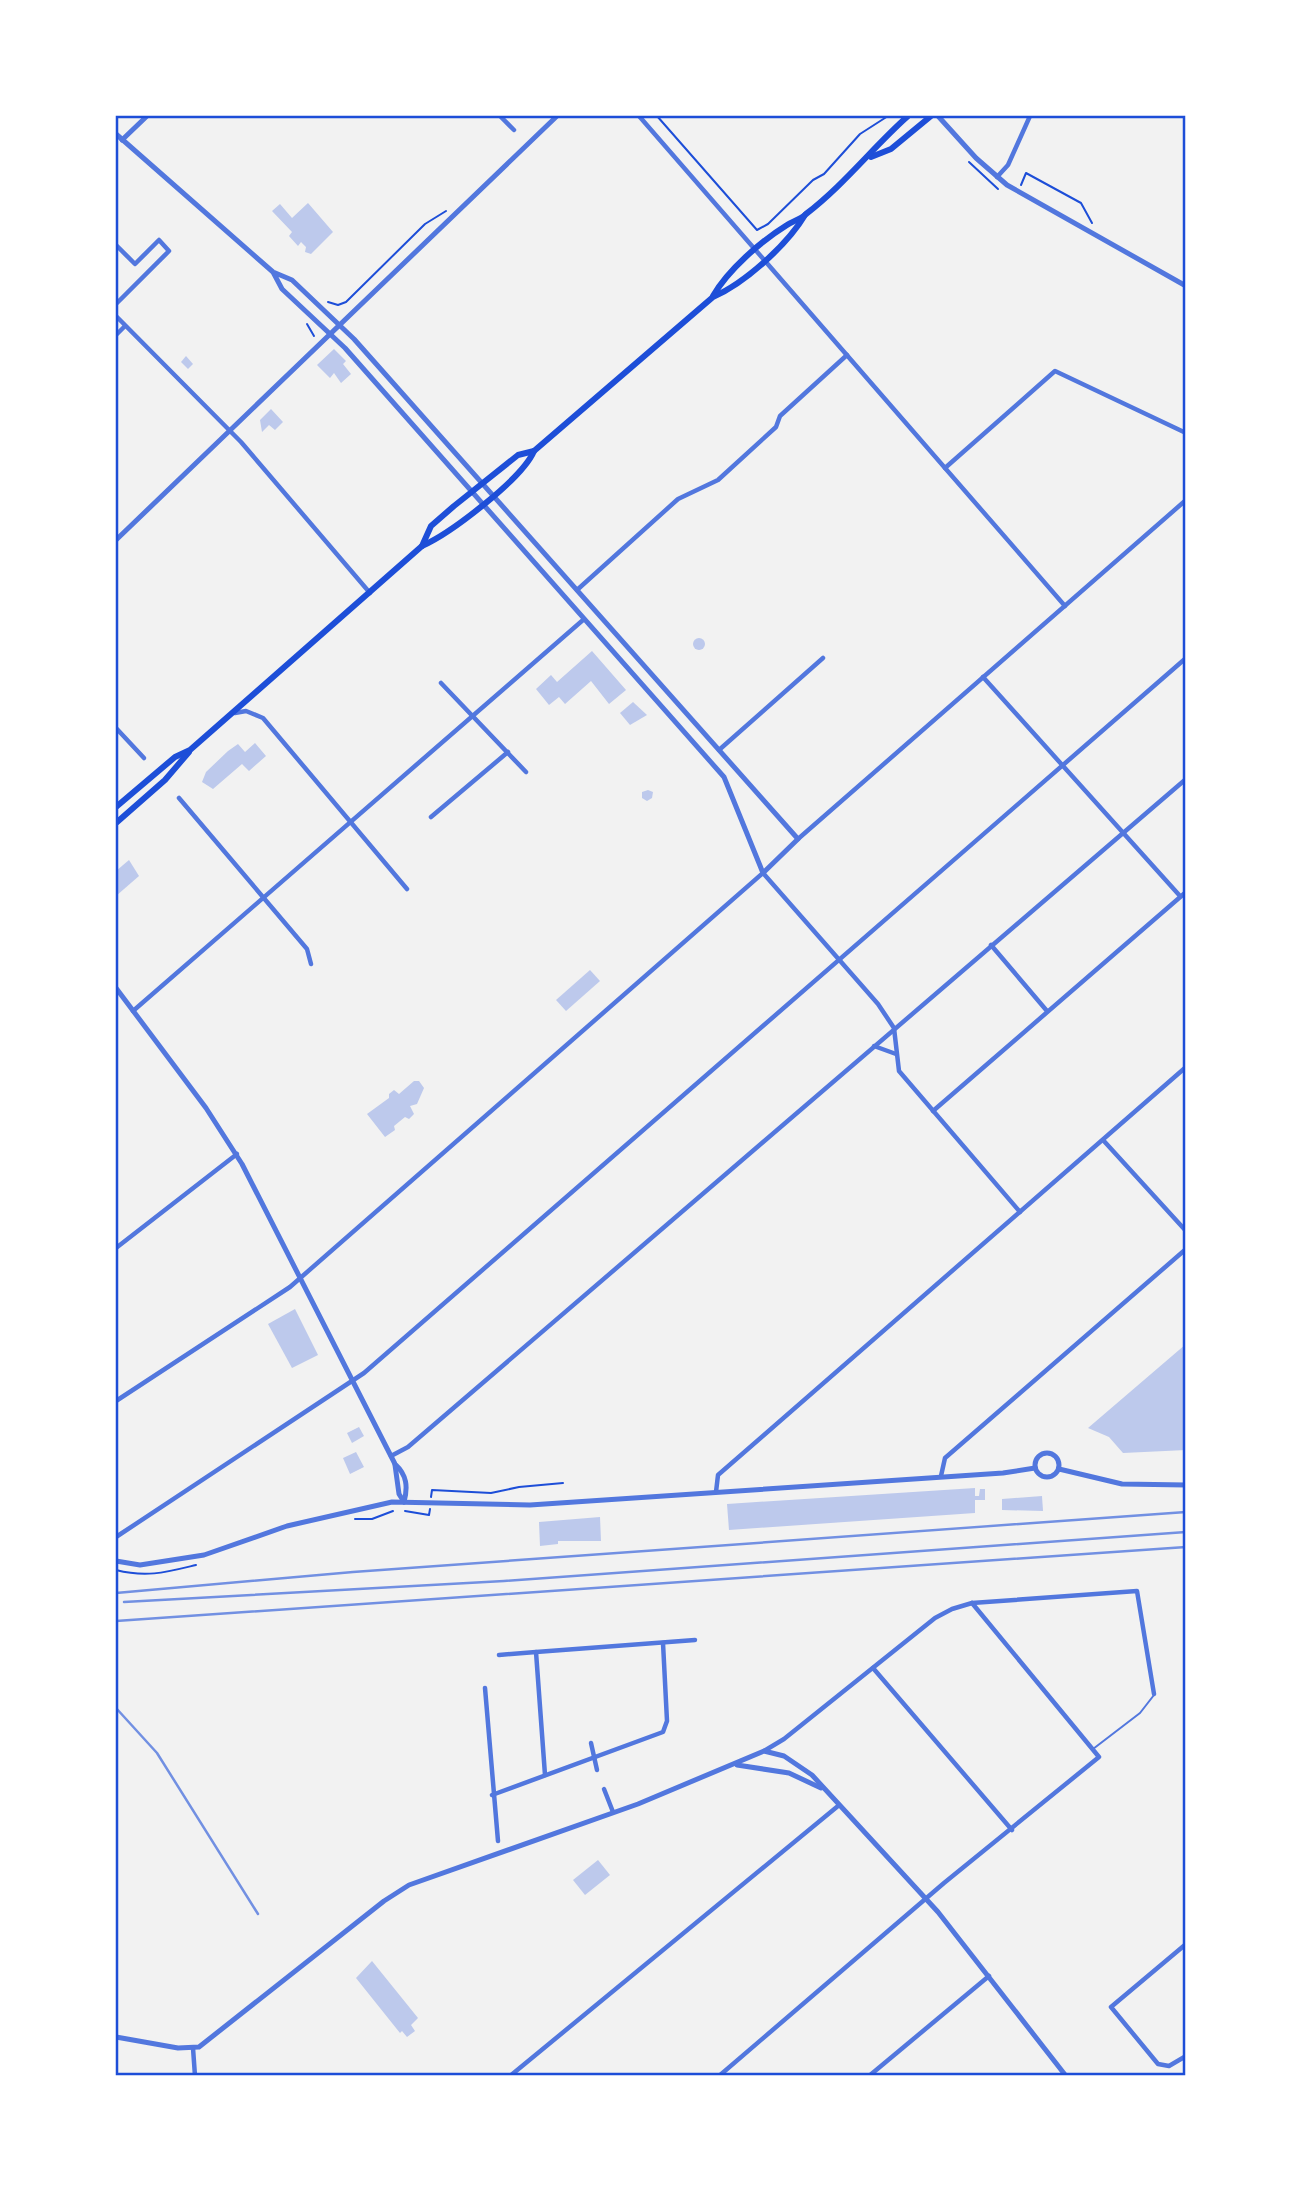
<svg xmlns="http://www.w3.org/2000/svg" width="1301" height="2191" viewBox="0 0 1301 2191" font-family="Cabin,sans-serif">
<style>
.building{fill:#bdc9ec}
.lines{fill:none;stroke-linecap:round;stroke-linejoin:round}
.path{stroke:#1d4ed8;stroke-width:2}
.service{stroke:#5277de;stroke-width:2}
.minor{stroke:#5277de;stroke-width:4.5}
.tertiary{stroke:#5277de;stroke-width:5}
.secondary{stroke:#1d4ed8;stroke-width:6}
.rail{stroke:#7290e2;stroke-width:2.5}
.neatline{fill:none;stroke:#1d4ed8;stroke-width:2.5}
</style>
<rect width="100%" height="100%" fill="#f2f2f2"/>
<g class="building">
<polygon points="308,203 333,232 311,254 305,252 306,247 301,242 298,246 289,236 292,232 272,211 280,204 292,218"/>
<polygon points="334,349 346,361 343,364 351,374 341,383 334,373 330,378 317,365"/>
<polygon points="186,356 193,364 188,369 181,362"/>
<polygon points="271,409 283,422 275,430 269,425 262,432 260,420"/>
<circle cx="699" cy="644" r="6"/>
<polygon points="592,651 626,690 609,704 591,681 565,704 559,697 549,705 536,689 551,675 557,682"/>
<polygon points="633,702 647,715 630,725 620,713"/>
<polygon points="255,743 266,756 249,771 242,764 213,789 202,782 206,772 228,751 238,744 245,752"/>
<polygon points="648,790 653,792 652,798 647,801 642,798 642,792"/>
<polygon points="129,860 139,876 116,896 116,871"/>
<polygon points="590,970 600,981 566,1011 556,1000"/>
<polygon points="414,1081 419,1081 424,1088 417,1104 410,1106 414,1114 409,1119 405,1117 394,1126 395,1130 385,1137 367,1114 389,1098 389,1094 394,1090 399,1094"/>
<polygon points="295,1309 318,1355 292,1368 268,1324"/>
<polygon points="1186,1344 1186,1450 1123,1453 1109,1437 1088,1428"/>
<polygon points="359,1427 364,1436 352,1443 347,1433"/>
<polygon points="356,1452 364,1467 350,1474 343,1458"/>
<polygon points="975,1488 975,1496 979,1496 980,1489 985,1489 985,1500 975,1500 975,1513 729,1530 727,1504"/>
<polygon points="1042,1496 1043,1511 1002,1510 1002,1499"/>
<polygon points="600,1517 601,1541 558,1541 558,1544 540,1546 539,1522"/>
<polygon points="598,1860 610,1875 585,1895 573,1880"/>
<polygon points="372,1961 418,2018 411,2025 415,2031 407,2037 402,2031 400,2033 356,1978"/>
</g>
<g class="lines">
<g class="path">
<polyline points="657,116 757,230 768,224 813,180 824,174 860,134 888,116"/>
<polyline points="969,162 998,189"/>
<polyline points="1021,185 1026,173 1081,203 1092,223"/>
<polyline points="328,302 338,305 346,302 425,224 446,211"/>
<polyline points="307,324 314,336"/>
<polyline points="431,1497 432,1490 491,1493 519,1487 563,1483"/>
<polyline points="405,1511 429,1515 430,1509"/>
<polyline points="355,1519 372,1519 393,1511"/>
<path d="M116,1570C147,1578 167,1572 196,1565"/>
</g>
<polyline class="service" points="1093,1749 1140,1713 1154,1695"/>
<g class="minor">
<polyline points="500,116 514,130"/>
<polyline points="639,116 1065,606"/>
<polyline points="997,177 1008,165 1030,116"/>
<polyline points="116,245 135,264 159,240 169,251 116,304"/>
<polyline points="116,316 241,442 370,593"/>
<polyline points="116,335 125,326"/>
<polyline points="945,468 1055,371 1186,433"/>
<polyline points="577,590 678,499 718,480 776,427 780,416 847,355"/>
<polyline points="983,677 1180,896"/>
<polyline points="441,683 526,772"/>
<polyline points="235,713 246,711 263,718 407,889"/>
<polyline points="116,728 144,758"/>
<polyline points="719,750 823,658"/>
<polyline points="179,798 307,949 311,964"/>
<polyline points="431,817 508,752"/>
<polyline points="798,839 1186,500"/>
<polyline points="991,945 1047,1011"/>
<polyline points="133,1011 583,620"/>
<polyline points="874,1046 896,1054"/>
<polyline points="933,1111 1186,892"/>
<polyline points="1103,1140 1186,1231"/>
<polyline points="116,1248 237,1154"/>
<polyline points="116,1401 290,1287 763,873 878,1004 894,1028 899,1071 1020,1212"/>
<polyline points="391,1456 408,1447 1186,779"/>
<polyline points="941,1476 945,1458 1186,1249"/>
<polyline points="716,1492 718,1475 1186,1067"/>
<polyline points="116,1537 364,1373 1186,658"/>
<polyline points="536,1652 695,1640"/>
<polyline points="499,1655 536,1652 545,1775"/>
<polyline points="873,1668 1012,1830"/>
<polyline points="485,1688 498,1841"/>
<polyline points="591,1743 597,1770"/>
<polyline points="764,1751 784,1739 935,1618 952,1609 972,1603 1137,1591 1154,1694"/>
<polyline points="604,1789 613,1812"/>
<polyline points="492,1795 663,1732 667,1721 663,1643"/>
<polyline points="1186,1944 1111,2007 1158,2064 1169,2066 1186,2056"/>
<polyline points="193,2048 195,2076"/>
<polyline points="510,2076 838,1806"/>
<polyline points="719,2076 944,1883 1099,1757 972,1603"/>
<polyline points="869,2076 989,1976"/>
</g>
<g class="tertiary">
<polyline points="938,116 976,158 1007,185 1186,286"/>
<polyline points="116,134 273,272 292,280 354,339 798,839 763,873 724,777 345,348 282,289 273,272"/>
<polyline points="122,140 147,116"/>
<polyline points="116,540 557,116"/>
<path d="M116,988L206,1108L242,1164L395,1464C407,1475 408,1487 404,1502"/>
<circle cx="1047" cy="1465" r="12"/>
<polyline points="395,1465 399,1494 404,1502"/>
<polyline points="1059,1469 1122,1484 1186,1485"/>
<polyline points="116,1561 140,1565 204,1555 287,1526 392,1502 530,1505 1003,1473 1035,1468"/>
<polyline points="737,1765 789,1773 821,1788"/>
<polyline points="116,2037 178,2048 199,2047 384,1901 409,1885 638,1804 764,1751 784,1756 812,1775 938,1912 1066,2076"/>
</g>
<g class="secondary">
<polyline points="871,157 891,149 931,116"/>
<path d="M713,296C728,270 761,241 787,225C793,221 801,219 806,214C844,185 873,147 908,116"/>
<polyline points="422,546 431,526 454,506 518,455 534,451"/>
<path d="M116,807L175,757L190,750L422,546C451,533 522,479 534,451L713,297C745,283 787,245 805,215"/>
<polyline points="116,823 165,780 189,752"/>
</g>
<g class="rail">
<polyline points="116,1593 353,1572 1186,1512"/>
<polyline points="124,1602 504,1581 1186,1532"/>
<polyline points="116,1621 1186,1547"/>
<polyline points="116,1708 157,1753 258,1914"/>
</g>
</g>
<rect width="1301" height="2191" fill="none" stroke="#ffffff" stroke-width="234"/>
<rect x="117" y="117" width="1067" height="1957" class="neatline"/>
</svg>
